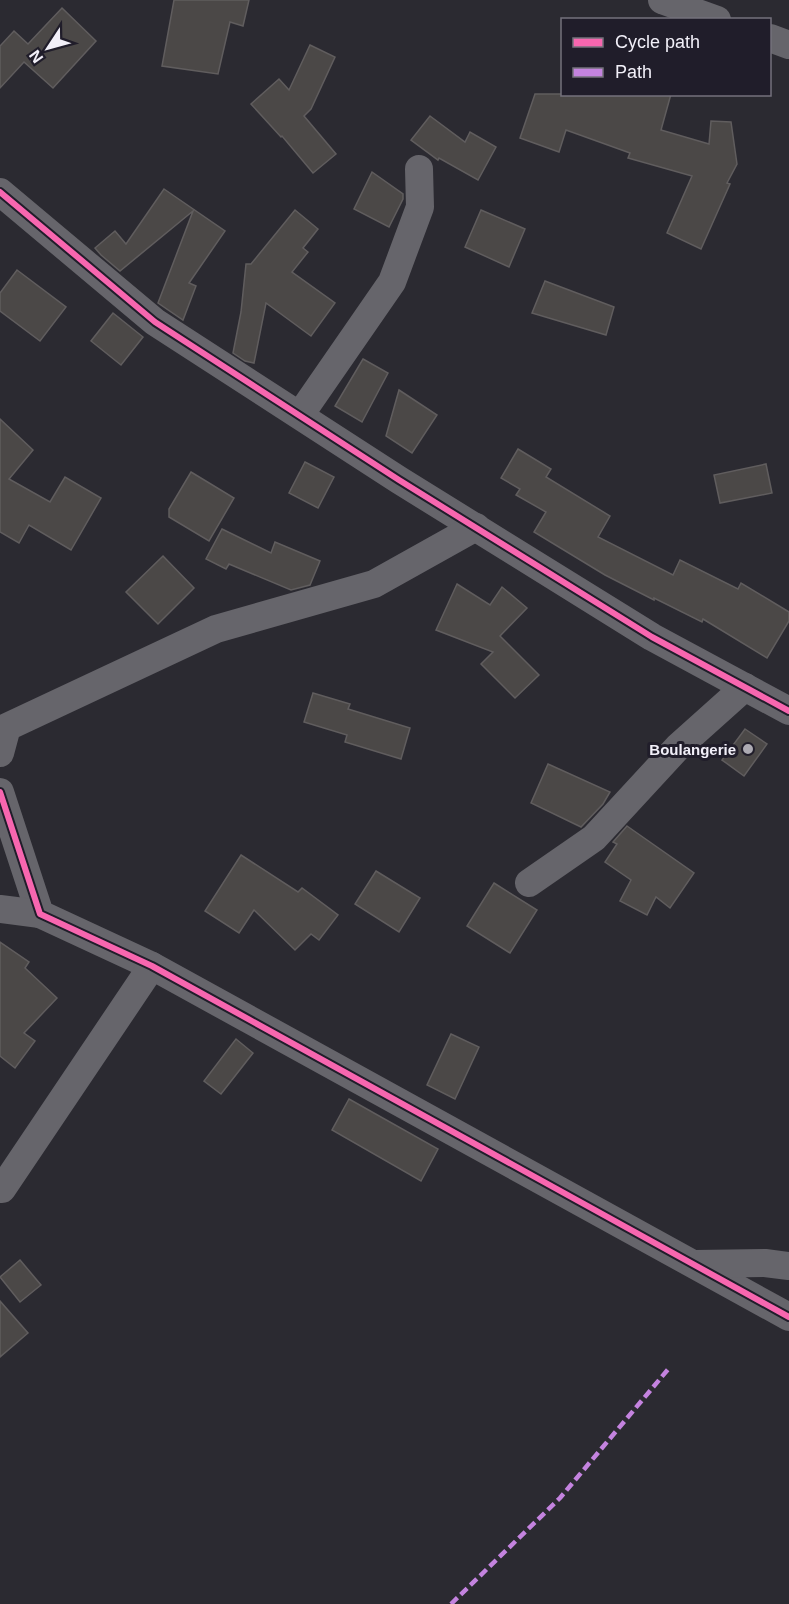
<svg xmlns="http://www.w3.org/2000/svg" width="789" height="1604" viewBox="0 0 789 1604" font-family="Arial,sans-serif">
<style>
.building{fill:#4b4847;stroke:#605d5e;stroke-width:1.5}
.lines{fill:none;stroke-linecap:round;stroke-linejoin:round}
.street{stroke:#66656b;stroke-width:28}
.quiet{stroke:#c483df;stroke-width:4.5;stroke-dasharray:9 4.5;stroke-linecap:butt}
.cycleway-casing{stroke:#201d2a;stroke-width:10}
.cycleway{stroke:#f766af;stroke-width:6}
.poi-dot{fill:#acaab2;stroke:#201d2a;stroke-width:2}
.labels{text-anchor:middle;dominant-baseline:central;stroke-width:6;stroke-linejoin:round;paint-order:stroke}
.poi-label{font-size:15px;font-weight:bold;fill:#f1eff8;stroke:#201d2a;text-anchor:end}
</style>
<rect width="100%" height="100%" fill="#2b2a31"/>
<g class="building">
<polygon points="174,0 249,0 243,26 230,22 218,74 162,66"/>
<polygon points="62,8 96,41 53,88 24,62 0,88 0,46 14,31 28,44"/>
<polygon points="310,45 335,57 311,109 304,116 336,154 313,173 282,136 281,137 251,104 279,79 289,90"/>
<polygon points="535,94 671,94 661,130 709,144 711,121 731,122 737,164 727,183 730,184 701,249 667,233 692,176 628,158 630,153 566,130 559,152 520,138"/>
<polygon points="430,116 465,142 470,132 496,147 478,180 439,158 438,160 411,140"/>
<polygon points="372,172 403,194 403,199 389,227 354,209"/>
<polygon points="164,189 225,231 189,283 196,286 183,320 158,303 193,211 120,271 101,255 95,248 115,231 126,244"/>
<polygon points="295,210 318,229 303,248 308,252 292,272 335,303 311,336 266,303 254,363 245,361 233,353 241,312 246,264 251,264"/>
<polygon points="481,210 525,229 509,267 465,247"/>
<polygon points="17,270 66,307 40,341 0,311 0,293"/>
<polygon points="545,281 614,307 606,335 532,313"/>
<polygon points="113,313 143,337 121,365 91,341"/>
<polygon points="363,359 388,373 362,422 335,406"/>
<polygon points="399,390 437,415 412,453 386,436"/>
<polygon points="0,419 33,450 9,479 50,502 65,477 101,498 71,550 29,525 19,543 0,532"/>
<polygon points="518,449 551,469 546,477 610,516 598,537 673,575 680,560 738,589 741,583 789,612 789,621 767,658 703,619 702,622 654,598 654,600 605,575 534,532 546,512 516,495 520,489 501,478"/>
<polygon points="305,462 334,477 318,508 289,493"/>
<polygon points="766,464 772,493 720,503 714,475"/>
<polygon points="191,472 234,498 209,541 169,517 169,509"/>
<polygon points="222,529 271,553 275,542 320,561 310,585 291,590 229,564 226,569 206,559"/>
<polygon points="163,556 194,588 158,624 126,592"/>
<polygon points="457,584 490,605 502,587 527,608 500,636 539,675 515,698 481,664 493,652 436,630"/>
<polygon points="313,693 350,704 348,709 410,728 401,759 345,742 347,735 304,722"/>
<polygon points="745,729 767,744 744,776 722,760"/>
<polygon points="548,764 610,792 603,804 581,827 531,803"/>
<polygon points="627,826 694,873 670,908 656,897 647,915 620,901 631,880 605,862 617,844 613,842"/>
<polygon points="241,855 298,892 302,888 338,915 319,940 311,934 295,950 254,910 239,933 205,911"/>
<polygon points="376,871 420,898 399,932 355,904"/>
<polygon points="494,883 537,910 510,953 467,926"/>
<polygon points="0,942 29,962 25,968 57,998 24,1033 35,1041 15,1068 0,1056"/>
<polygon points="451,1034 479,1047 455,1099 427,1085"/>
<polygon points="236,1039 253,1053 221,1094 204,1081"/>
<polygon points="349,1099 438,1149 421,1181 332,1130"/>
<polygon points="20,1260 41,1285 20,1302 0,1277"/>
<polygon points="0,1301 28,1333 0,1357"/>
</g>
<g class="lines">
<g class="street">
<polyline points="662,0 717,20"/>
<polyline points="770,38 789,45"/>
<polyline points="0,192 155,322 399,480 652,637 789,711"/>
<polyline points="300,415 392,282 420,207 419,169"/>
<polyline points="0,753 7,727 216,629 374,584 476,527"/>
<polyline points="0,792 40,914 152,966 789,1317"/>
<polyline points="529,883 594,838 678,747 745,687"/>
<polyline points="0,909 40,914"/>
<polyline points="0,1189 2,1189 152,966"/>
<polyline points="695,1264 765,1263 789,1266"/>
</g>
<polyline class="quiet" points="451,1604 560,1498 670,1367"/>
<defs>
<g id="cycleway">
<polyline points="0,192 155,322 399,480 652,637 789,711"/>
<polyline points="0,792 40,914 152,966 789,1317"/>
</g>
</defs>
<use href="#cycleway" class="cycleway-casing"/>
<use href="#cycleway" class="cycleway"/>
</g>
<circle class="poi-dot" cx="748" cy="749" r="6"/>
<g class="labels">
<g class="poi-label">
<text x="736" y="749">Boulangerie</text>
</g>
</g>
<rect x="561" y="18" width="210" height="78" fill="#201d2a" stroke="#74717c" stroke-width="1.5"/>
<rect x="573" y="38" width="30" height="9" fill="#f766af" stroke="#74717c" stroke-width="1.5"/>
<text x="615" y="48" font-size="18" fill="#f1eff8">Cycle path</text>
<rect x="573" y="68" width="30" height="9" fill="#c483df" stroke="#74717c" stroke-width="1.5"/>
<text x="615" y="78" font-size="18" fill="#f1eff8">Path</text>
<g transform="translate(48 48) rotate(234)" stroke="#201d2a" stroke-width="4.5" paint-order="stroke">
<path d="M0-4.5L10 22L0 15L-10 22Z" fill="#f1eff8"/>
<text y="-9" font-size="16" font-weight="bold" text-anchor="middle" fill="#f1eff8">N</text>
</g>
</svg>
